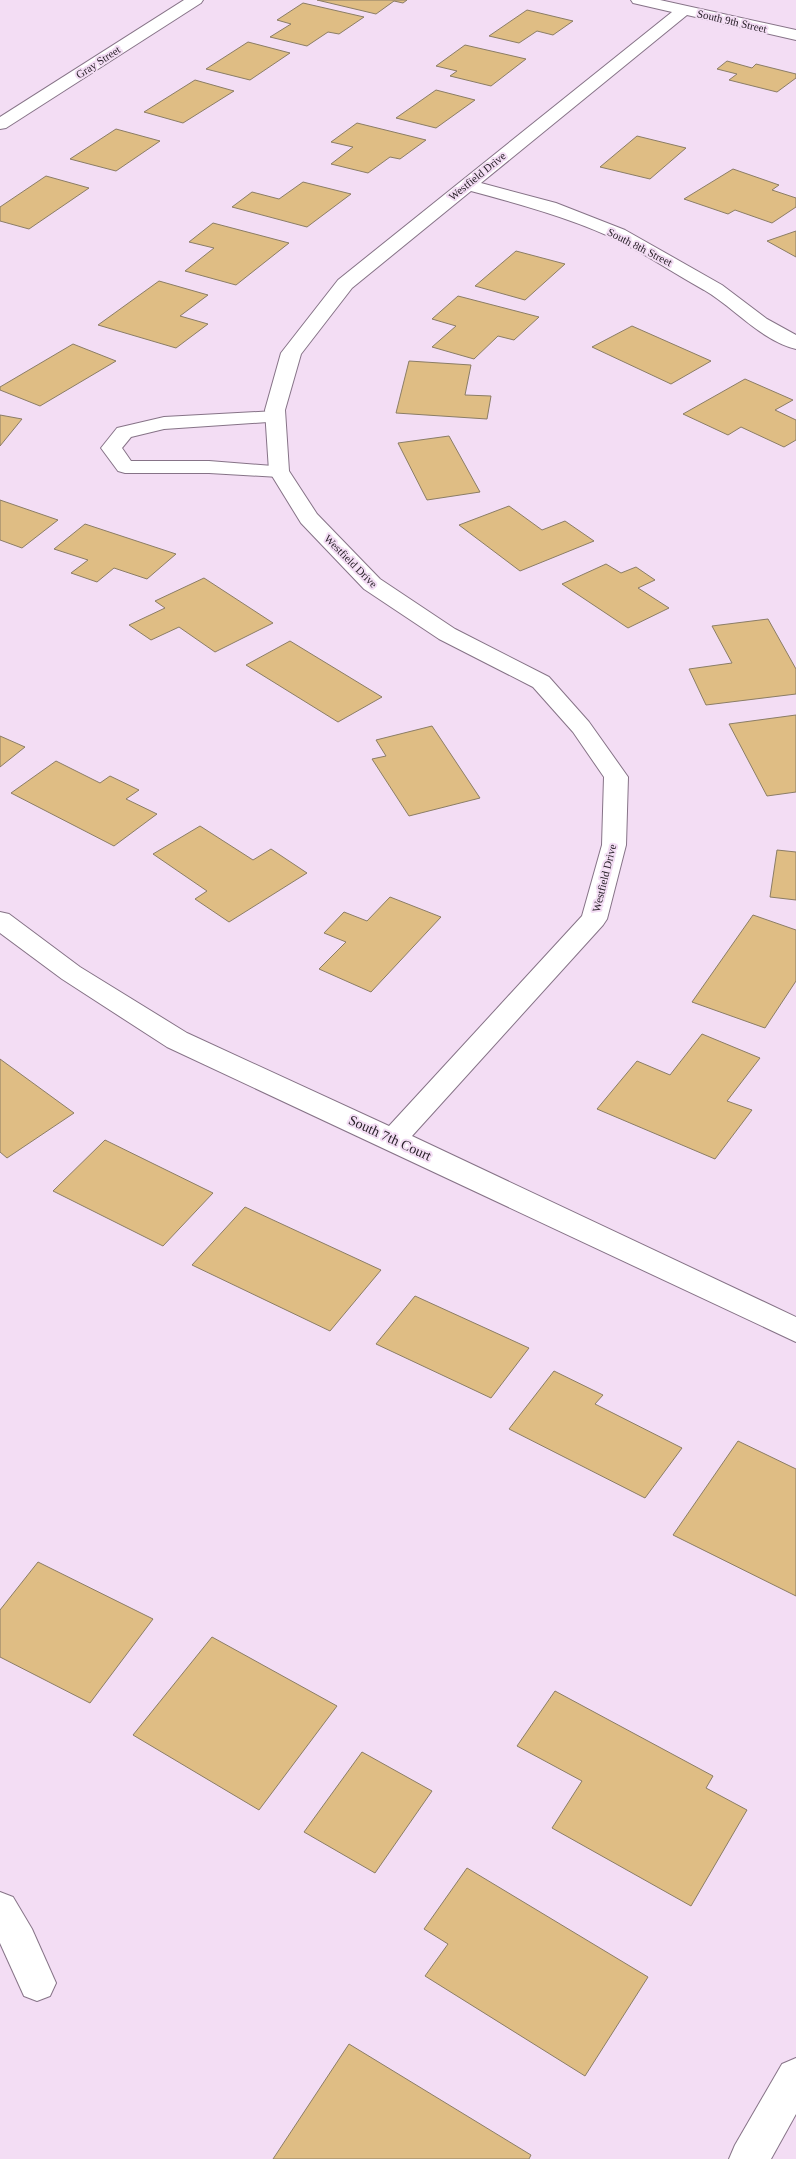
<svg xmlns="http://www.w3.org/2000/svg" width="796" height="2159" viewBox="0 0 796 2159" font-family="'Times New Roman',serif">
<style>
.building{fill:#dfbd84;stroke:#8b7d65}
.lines{fill:none;stroke-linecap:round;stroke-linejoin:round}
.lane-casing{stroke:#867387;stroke-width:2}
.street-casing{stroke:#867387;stroke-width:2}
.lane{fill:#fff;fill-rule:evenodd}
.street{fill:#fff;fill-rule:evenodd}
.labels{text-anchor:middle;dominant-baseline:central;stroke-width:4;stroke-linejoin:round;paint-order:stroke}
.far-street-label{font-size:11px;fill:#251d25;stroke:#f3ddf4}
.street-label{font-size:14px;fill:#251d25;stroke:#f3ddf4}
</style>
<rect width="100%" height="100%" fill="#f3ddf4"/>
<g class="building">
<polygon points="317,0 407,0 403,3 394,1 376,14"/>
<polygon points="303,3 364,17 339,34 328,32 307,46 270,37 291,24 277,20"/>
<polygon points="527,10 573,21 553,35 537,31 519,43 489,36"/>
<polygon points="248,42 290,53 250,80 206,69"/>
<polygon points="465,45 526,59 491,86 450,76 457,71 436,66"/>
<polygon points="727,61 752,68 756,64 796,74 796,78 777,92 729,80 737,74 717,69"/>
<polygon points="195,80 234,91 183,123 144,112"/>
<polygon points="436,90 475,100 436,128 396,118"/>
<polygon points="357,123 426,140 400,159 390,157 368,173 331,164 353,147 331,142"/>
<polygon points="116,129 160,141 116,171 70,159"/>
<polygon points="637,136 686,148 650,179 600,167"/>
<polygon points="733,169 779,185 772,190 796,198 796,207 772,223 735,210 728,214 684,199"/>
<polygon points="46,176 89,188 29,229 0,221 0,207"/>
<polygon points="303,182 351,194 307,227 232,207 252,192 279,199"/>
<polygon points="213,223 289,243 236,285 185,271 214,248 189,242"/>
<polygon points="796,231 796,257 767,241"/>
<polygon points="516,251 565,264 525,300 475,286"/>
<polygon points="159,281 208,295 180,316 208,324 176,348 98,325"/>
<polygon points="458,296 539,317 514,340 498,336 474,359 432,347 456,326 432,319"/>
<polygon points="632,326 711,361 671,384 592,347"/>
<polygon points="73,344 116,361 40,406 0,390 0,387"/>
<polygon points="409,361 471,365 465,395 491,396 487,419 396,413"/>
<polygon points="745,379 793,400 775,410 796,420 796,440 784,447 741,427 728,435 683,414"/>
<polygon points="0,415 22,419 0,446"/>
<polygon points="449,436 480,492 427,500 398,443"/>
<polygon points="0,500 58,520 22,548 0,540"/>
<polygon points="509,506 542,530 565,521 594,541 520,571 459,525"/>
<polygon points="85,524 176,554 147,579 114,568 97,582 71,573 88,560 54,549"/>
<polygon points="606,564 621,573 636,567 655,580 638,588 669,608 628,628 562,584"/>
<polygon points="204,578 273,623 215,652 179,627 151,640 129,625 165,608 155,601"/>
<polygon points="768,619 796,669 796,694 706,705 689,669 732,663 712,626"/>
<polygon points="290,641 382,697 338,722 246,665"/>
<polygon points="796,715 796,792 767,796 729,724"/>
<polygon points="432,726 480,798 409,816 372,759 386,756 376,740"/>
<polygon points="0,736 25,747 0,767"/>
<polygon points="56,761 100,783 110,776 139,790 126,799 157,814 114,846 11,793"/>
<polygon points="200,826 253,860 271,849 307,873 229,922 195,899 207,891 153,854"/>
<polygon points="777,850 796,852 796,900 770,897"/>
<polygon points="390,897 441,917 371,992 319,969 346,942 324,933 344,912 367,921"/>
<polygon points="753,915 796,930 796,981 765,1028 692,1002"/>
<polygon points="702,1034 760,1058 727,1101 752,1110 715,1159 597,1109 637,1061 670,1075"/>
<polygon points="0,1059 74,1113 7,1158 0,1152"/>
<polygon points="105,1140 213,1193 163,1246 53,1191"/>
<polygon points="245,1207 381,1270 330,1331 192,1265"/>
<polygon points="415,1296 529,1348 491,1398 376,1344"/>
<polygon points="554,1371 603,1395 595,1404 682,1448 645,1498 509,1429"/>
<polygon points="738,1441 796,1469 796,1596 673,1535"/>
<polygon points="38,1562 153,1619 90,1703 0,1657 0,1610"/>
<polygon points="212,1637 337,1706 259,1810 133,1735"/>
<polygon points="555,1691 713,1776 706,1788 747,1810 691,1906 552,1828 582,1781 517,1746"/>
<polygon points="362,1752 432,1791 375,1873 304,1832"/>
<polygon points="467,1868 648,1977 585,2076 425,1976 448,1944 424,1929"/>
<polygon points="349,2044 531,2155 529,2159 273,2159"/>
</g>
<g class="lines">
<defs>
<polygon id="lane" points="275,411 282,413 285,417 282,421 164,429 131,437 122,448 131,461 209,461 286,467 289,471 286,475 279,477 209,473 125,473 118,471 101,448 117,428 164,417"/>
<g id="street">
<polygon points="184,0 203,0 201,3 6,128 0,129 0,117"/>
<path d="M631,0H660L796,30V40L687,15L481,183L556,203L625,230L722,285L767,319L796,335V349C760,340 735,308 704,290C673,273 643,252 611,237C566,217 519,204 471,191L352,288L301,354L285,410L289,471L317,514L380,579L455,629L549,677L589,722L628,777L626,845L607,919L603,925L412,1136L796,1317V1342L167,1047L62,979L0,933V912L9,914L80,967L187,1033L389,1126L582,916L602,845L604,777L573,732L533,687L439,639L364,589L301,523L269,471L265,410L281,353L338,280L672,12L633,3Z"/>
<polygon points="0,1892 13,1897 32,1929 56,1983 50,1996 37,2001 24,1996 0,1943"/>
<polygon points="796,2058 796,2114 771,2159 729,2159 735,2145 782,2064"/>
</g>
</defs>
<use href="#lane" class="lane-casing"/>
<use href="#street" class="street-casing"/>
<use href="#lane" class="lane"/>
<use href="#street" class="street"/>
</g>
<g class="labels">
<g class="far-street-label">
<text transform="translate(732 21) rotate(13)">South 9th Street</text>
<text transform="translate(98 62) rotate(-33)">Gray Street</text>
<text transform="translate(477 176) rotate(-39)">Westfield Drive</text>
<text transform="translate(640 247) rotate(27)">South 8th Street</text>
<text transform="translate(351 561) rotate(45)">Westfield Drive</text>
<text transform="translate(604 878) rotate(-76)">Westfield Drive</text>
</g>
<g class="street-label">
<text transform="translate(390 1138) rotate(25)">South 7th Court</text>
</g>
</g>
</svg>
